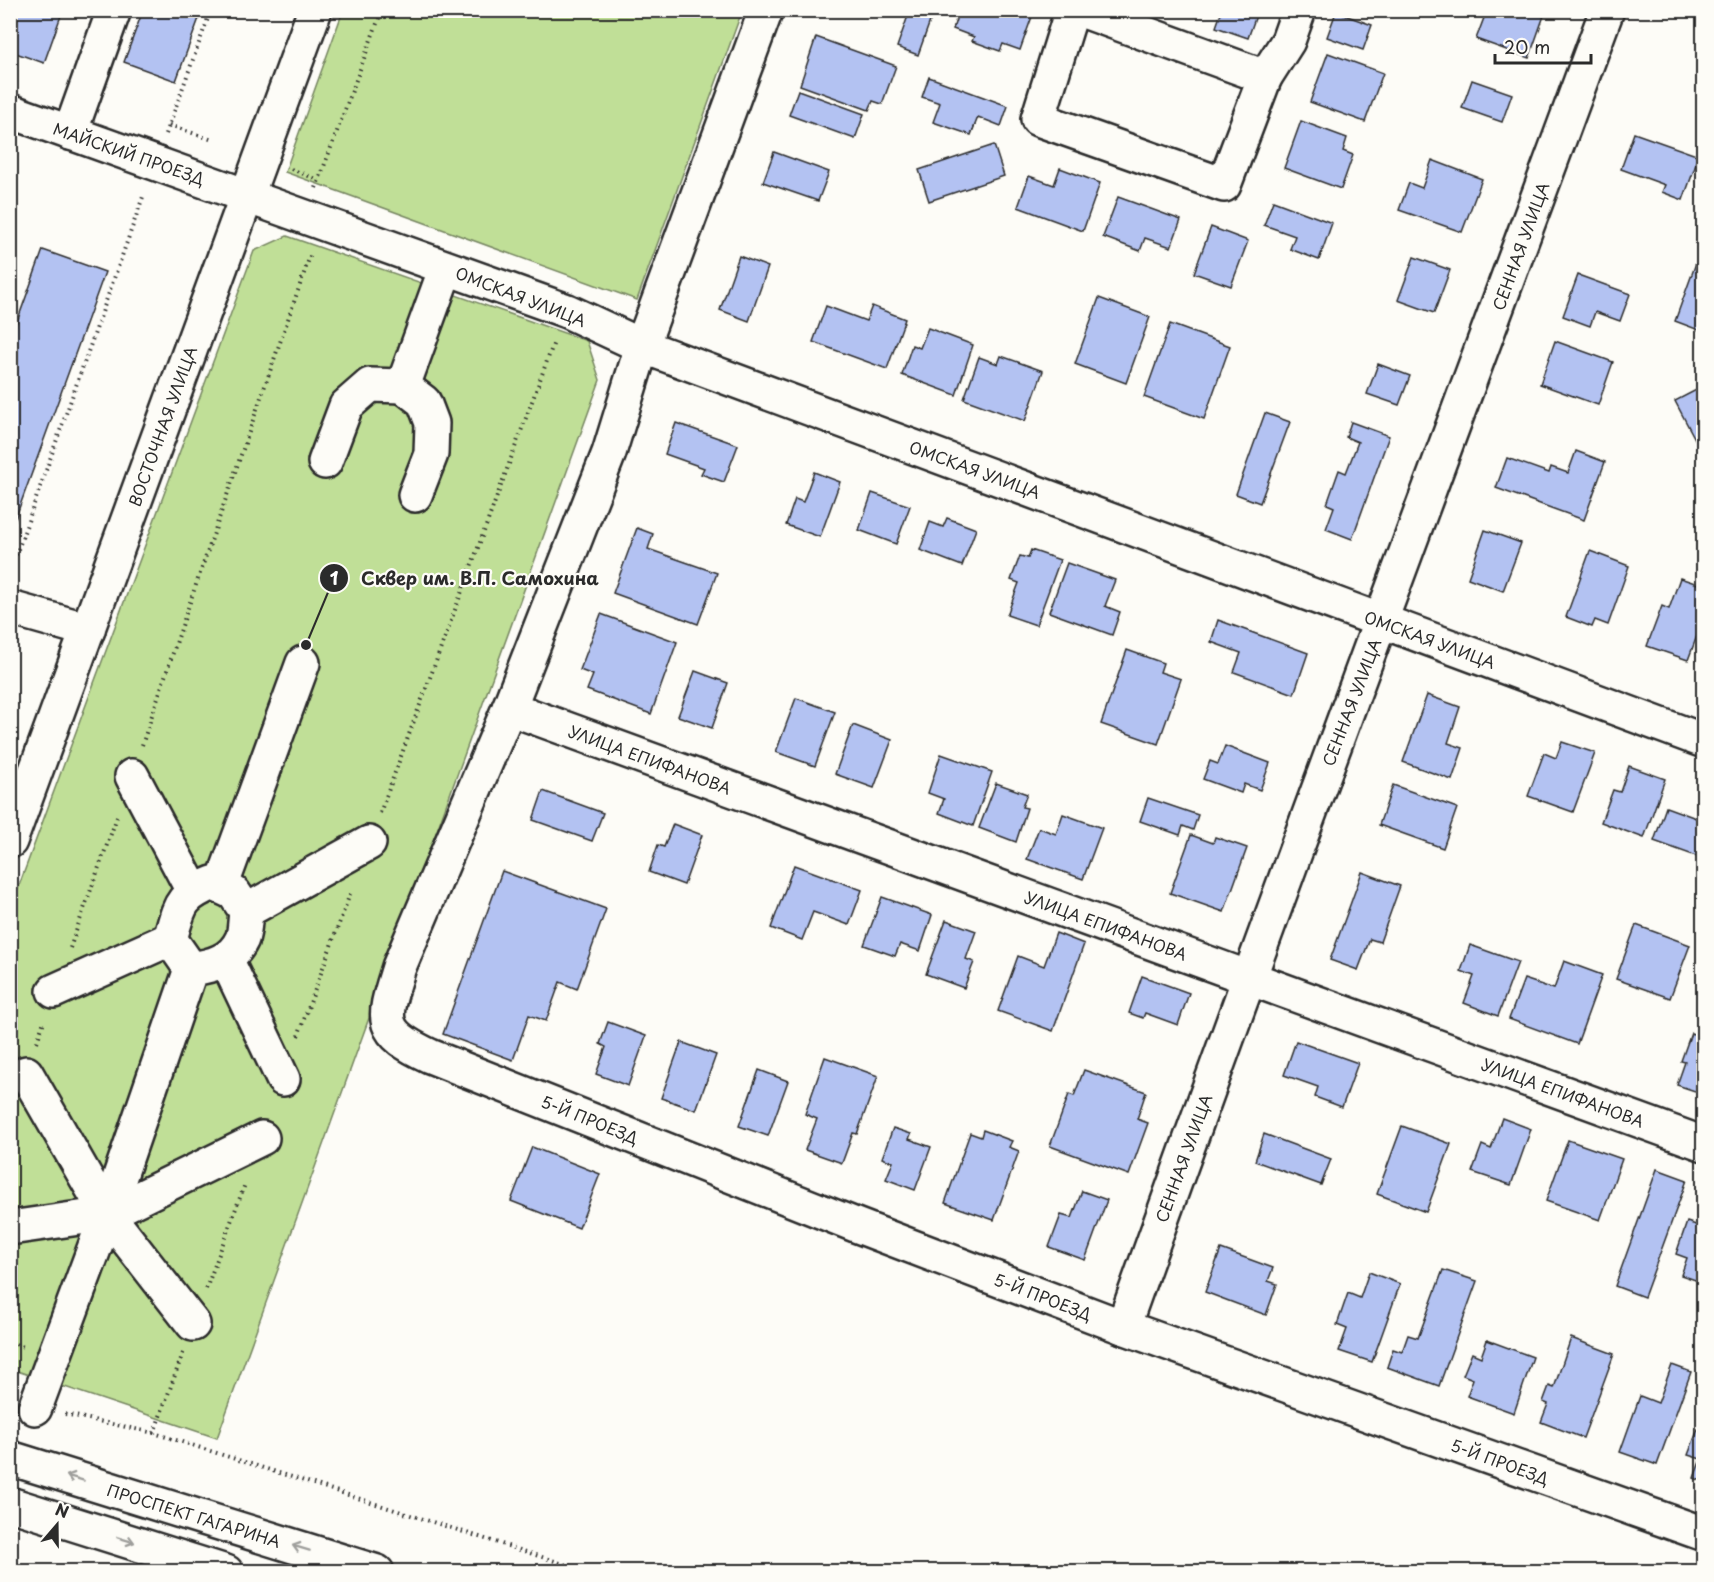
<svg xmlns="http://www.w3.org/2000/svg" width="1714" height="1582" viewBox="0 0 1714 1582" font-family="'Playpen Sans',sans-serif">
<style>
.green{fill:#c0df97;stroke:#768561;stroke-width:1.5}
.building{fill:#b3c2f2;stroke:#2b2b2b;stroke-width:1.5}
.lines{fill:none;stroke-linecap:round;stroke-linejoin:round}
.minor-casing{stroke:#2b2b2b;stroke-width:38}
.major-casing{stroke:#2b2b2b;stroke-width:38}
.path{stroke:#2b2b2b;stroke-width:4;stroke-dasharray:1.5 4.5;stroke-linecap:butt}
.minor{stroke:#fdfcf7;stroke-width:33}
.major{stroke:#fdfcf7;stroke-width:33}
.oneway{stroke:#9e9e9b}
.labels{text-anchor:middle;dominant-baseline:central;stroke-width:4.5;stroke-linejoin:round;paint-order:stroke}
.street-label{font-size:16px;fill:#2b2b2b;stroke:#fdfcf7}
.leader{fill:none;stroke:#2b2b2b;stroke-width:2}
.callout-dot{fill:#2b2b2b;stroke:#fdfcf7;stroke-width:2}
.mark-label{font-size:18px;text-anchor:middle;font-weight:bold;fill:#fff}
.callout-label{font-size:18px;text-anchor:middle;font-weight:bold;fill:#2b2b2b;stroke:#fdfcf7;stroke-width:4.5;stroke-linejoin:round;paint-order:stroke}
</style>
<rect width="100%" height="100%" fill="#fdfcf7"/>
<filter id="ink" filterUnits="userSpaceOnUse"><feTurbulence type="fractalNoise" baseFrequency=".0167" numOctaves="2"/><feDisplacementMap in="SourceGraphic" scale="12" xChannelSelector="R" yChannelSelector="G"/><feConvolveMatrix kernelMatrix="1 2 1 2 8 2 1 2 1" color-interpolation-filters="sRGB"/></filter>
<g filter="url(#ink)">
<g class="green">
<polygon points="343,11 742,11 637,300 285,172"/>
<polygon points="287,236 587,341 600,380 217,1438 11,1369 10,910 254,251"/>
</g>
<g class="building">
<polygon points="10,10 63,10 44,63 10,51"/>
<polygon points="143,10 202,10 176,81 124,62"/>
<polygon points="910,10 934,10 918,55 897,47"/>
<polygon points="959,10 1033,10 1034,11 1020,50 1003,44 1000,51 972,41 974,37 953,29"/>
<polygon points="1222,10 1258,10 1248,38 1216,27"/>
<polygon points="1487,10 1546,10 1529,58 1476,39"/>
<polygon points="1336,12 1372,25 1363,50 1327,37"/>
<polygon points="816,37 896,66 882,104 873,101 869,110 800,85"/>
<polygon points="1328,53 1383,73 1365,122 1310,102"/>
<polygon points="929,77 1008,106 1001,126 978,117 971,135 933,122 940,103 922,97"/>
<polygon points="1472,80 1512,94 1502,122 1462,108"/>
<polygon points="798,90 864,114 855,139 789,115"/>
<polygon points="1301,121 1347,138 1343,151 1353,155 1341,189 1284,168"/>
<polygon points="1634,133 1699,156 1683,200 1662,192 1665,185 1621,169"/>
<polygon points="994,145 1004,176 929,201 919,170"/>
<polygon points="774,152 829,172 818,201 763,182"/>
<polygon points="1432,160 1482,179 1462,232 1399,210 1409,183 1422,188"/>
<polygon points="1060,168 1100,183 1083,231 1018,207 1029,176 1054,185"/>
<polygon points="1118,197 1181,220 1171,247 1145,238 1140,251 1103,237"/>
<polygon points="1273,201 1332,223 1319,260 1290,249 1295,236 1264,225"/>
<polygon points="1211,227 1248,241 1231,286 1194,273"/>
<polygon points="43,250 105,272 10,533 10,341"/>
<polygon points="739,256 768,267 749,321 720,310"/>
<polygon points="1414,257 1450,270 1434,313 1398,300"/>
<polygon points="1696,263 1704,266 1704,332 1675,321"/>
<polygon points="1578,275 1630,294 1620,321 1595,312 1590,326 1563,316"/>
<polygon points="1099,298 1150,317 1126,383 1075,364"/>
<polygon points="826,306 866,321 872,306 905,319 887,369 813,342"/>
<polygon points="1170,324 1230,346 1204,419 1144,397"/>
<polygon points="928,328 973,345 956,395 902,375 912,345 920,348"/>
<polygon points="1555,341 1613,362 1598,405 1540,384"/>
<polygon points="1001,356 1043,371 1025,421 964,399 979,357 998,364"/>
<polygon points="1378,364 1410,376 1399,405 1367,394"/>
<polygon points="1704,386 1704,456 1675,401"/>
<polygon points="1265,413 1290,422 1260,503 1236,494"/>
<polygon points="1351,422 1389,436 1352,539 1326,529 1334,507 1327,504 1339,470 1346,473 1358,442 1346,437"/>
<polygon points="676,423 738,445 724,482 701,474 704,468 665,454"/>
<polygon points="1576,451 1605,462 1584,520 1496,488 1507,458 1549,473 1551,467 1568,473"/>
<polygon points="814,472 840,482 820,537 786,525 795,499 803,502"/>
<polygon points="872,493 910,506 896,544 859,530"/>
<polygon points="947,518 976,529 962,566 920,550 930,522 943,527"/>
<polygon points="637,528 653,534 648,549 717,573 698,624 613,593"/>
<polygon points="1485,530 1521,543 1503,591 1468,578"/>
<polygon points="1031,550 1060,560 1036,625 1007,615 1019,583 1011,580 1020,556 1028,558"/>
<polygon points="1590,551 1629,566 1608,625 1595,620 1592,627 1566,617"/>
<polygon points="1067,563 1115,580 1105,606 1120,612 1112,635 1049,612"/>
<polygon points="1680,578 1704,586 1704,617 1688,660 1647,646 1662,606 1669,609"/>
<polygon points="601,614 677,642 651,714 587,690 593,675 580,670"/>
<polygon points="1218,620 1308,653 1294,694 1234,672 1241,653 1211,642"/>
<polygon points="1127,650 1163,663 1160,672 1181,679 1158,744 1101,724"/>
<polygon points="695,671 728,683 712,728 678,716"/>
<polygon points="1427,695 1460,707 1448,743 1463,748 1452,780 1403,762"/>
<polygon points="796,698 835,712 815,766 776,752"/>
<polygon points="853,725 892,740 874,788 835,774"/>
<polygon points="1562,742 1595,753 1573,812 1528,796 1544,753 1556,758"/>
<polygon points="1225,746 1270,763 1260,790 1244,784 1241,793 1203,779 1210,761 1218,764"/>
<polygon points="941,754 992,772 973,826 939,813 944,799 928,793"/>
<polygon points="1629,766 1665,779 1644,838 1601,822 1613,790 1620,792"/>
<polygon points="996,783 1027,794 1022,807 1027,808 1016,842 979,828"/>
<polygon points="1393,785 1457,808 1443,848 1379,825"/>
<polygon points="543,791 603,813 592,841 533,820"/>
<polygon points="1148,798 1198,815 1193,830 1183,826 1180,835 1140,821"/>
<polygon points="1704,798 1704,859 1654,841 1666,807 1696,818"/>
<polygon points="1063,814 1102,828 1083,879 1027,859 1039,828 1056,834"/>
<polygon points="673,824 702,835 684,885 649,872 658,845 664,847"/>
<polygon points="1191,835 1213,843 1215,837 1247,848 1224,912 1170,893"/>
<polygon points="794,865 862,890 849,925 813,912 802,940 771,928"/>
<polygon points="502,871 606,909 577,989 560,982 546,1021 529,1015 513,1060 443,1034"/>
<polygon points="1362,872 1400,886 1380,942 1370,939 1358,970 1330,960"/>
<polygon points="882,897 932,915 920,951 900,944 895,956 864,945"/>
<polygon points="946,920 976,931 966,959 974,962 964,988 926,974"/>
<polygon points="1636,925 1690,945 1670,998 1616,979"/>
<polygon points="1056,933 1084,944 1053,1031 998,1011 1018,956 1044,966"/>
<polygon points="1470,945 1518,962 1498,1016 1464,1003 1474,976 1461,971"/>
<polygon points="1564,961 1602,975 1577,1044 1509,1019 1524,979 1554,989"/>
<polygon points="1142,976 1189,993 1178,1025 1145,1013 1143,1018 1129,1013"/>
<polygon points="608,1022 646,1036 628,1086 596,1074 606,1047 600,1044"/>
<polygon points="1691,1033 1704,1038 1704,1094 1677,1085 1685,1062 1681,1061"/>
<polygon points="1296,1041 1358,1063 1342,1107 1315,1097 1318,1087 1284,1075"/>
<polygon points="681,1042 716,1055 696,1110 661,1098"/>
<polygon points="825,1057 878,1076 857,1134 853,1133 842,1163 805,1150 817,1119 805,1114"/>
<polygon points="759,1070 788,1081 768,1136 739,1126"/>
<polygon points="1084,1070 1146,1092 1137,1119 1148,1123 1129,1175 1050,1146 1069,1094 1074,1096"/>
<polygon points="1502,1118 1531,1129 1511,1185 1472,1172 1482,1145 1491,1149"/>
<polygon points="1402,1126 1451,1144 1426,1212 1377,1194"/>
<polygon points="893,1128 911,1134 909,1139 931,1147 915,1190 886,1179 893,1162 882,1158"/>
<polygon points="983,1130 1012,1141 1009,1147 1019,1151 994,1220 945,1203 970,1133 981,1137"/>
<polygon points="1264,1134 1331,1159 1321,1185 1255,1161"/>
<polygon points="1568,1140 1622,1159 1600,1220 1546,1201"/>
<polygon points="532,1147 600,1174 579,1228 511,1201"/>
<polygon points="1657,1169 1687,1180 1644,1297 1615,1286"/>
<polygon points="1082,1191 1107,1200 1085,1260 1049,1247 1061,1215 1072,1218"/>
<polygon points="1704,1213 1704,1283 1681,1275 1687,1258 1676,1254 1687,1222 1699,1226"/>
<polygon points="1221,1249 1273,1268 1268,1281 1277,1284 1266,1315 1205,1292"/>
<polygon points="1443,1270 1477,1281 1439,1386 1387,1367 1393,1349 1402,1352 1408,1335 1418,1338"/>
<polygon points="1369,1272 1400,1284 1372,1362 1339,1351 1347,1329 1337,1325 1348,1293 1360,1298"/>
<polygon points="1571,1338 1614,1354 1583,1438 1541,1422 1548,1404 1543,1402 1549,1386 1554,1388"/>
<polygon points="1487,1340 1533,1357 1514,1413 1467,1396 1473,1379 1463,1375 1472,1353 1481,1357"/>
<polygon points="1672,1365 1691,1372 1657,1465 1620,1452 1640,1396 1658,1403"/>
<polygon points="1698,1429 1704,1431 1704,1482 1694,1478 1701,1459 1688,1455"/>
</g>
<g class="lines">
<defs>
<g id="minor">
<path d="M766,10L642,346L609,453L509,708L399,967C383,1019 376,1031 430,1056L858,1226L1123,1327L1704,1534"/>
<polyline points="1072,10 1038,119 1224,185 1265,77"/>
<polyline points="1081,10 1265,77 1288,41 1299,10"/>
<polyline points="10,111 567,311 642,346 1704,741"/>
<polyline points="70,133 114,10"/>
<polyline points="403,386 424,402 432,423 431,454 415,495"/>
<polyline points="325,462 346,406 370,385 403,386 443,276"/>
<polyline points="10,608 88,630"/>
<polyline points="509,708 1704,1144"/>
<polyline points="132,776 193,891"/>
<polyline points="221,887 303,663"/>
<polyline points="246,911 369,843"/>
<polyline points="226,959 283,1079"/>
<polyline points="54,991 170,939"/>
<polyline points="26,1073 107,1214 193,1324"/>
<polyline points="10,1228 107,1214 262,1138"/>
<path d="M1123,1327C1280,887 1445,449 1607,10"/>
<path d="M35,1408L107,1214L191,969C212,966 232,961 242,939C245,932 245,919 246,911L234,893L213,883C178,897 180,906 170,939L191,969"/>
</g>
<g id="major">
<polyline points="10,841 315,10"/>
<polyline points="10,1458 377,1572"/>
<polyline points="10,1504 226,1572"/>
</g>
</defs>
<use href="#minor" class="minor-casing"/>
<use href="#major" class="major-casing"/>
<g class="path">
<polyline points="169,125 213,140"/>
<polyline points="166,134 211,10"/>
<polyline points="291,169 319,180"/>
<polyline points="316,188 382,10"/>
<polyline points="10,572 144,194"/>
<polyline points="142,745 189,605 311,253"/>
<polyline points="380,813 554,342"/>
<polyline points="70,948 117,817"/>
<polyline points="298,1036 351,891"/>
<polyline points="37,1042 44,1021"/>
<polyline points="206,1289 245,1184"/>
<polyline points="10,1342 24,1347"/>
<polyline points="183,1353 154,1433 589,1572"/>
<polyline points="65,1414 154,1433"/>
</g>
<use href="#minor" class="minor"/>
<use href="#major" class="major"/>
</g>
<defs><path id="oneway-shaft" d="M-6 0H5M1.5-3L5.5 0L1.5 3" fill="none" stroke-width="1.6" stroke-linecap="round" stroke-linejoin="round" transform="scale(1.5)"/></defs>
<g class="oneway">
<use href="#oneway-shaft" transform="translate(75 1478) rotate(-163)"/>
<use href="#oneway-shaft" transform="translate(126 1540) rotate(17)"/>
<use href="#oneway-shaft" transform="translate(301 1548) rotate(-163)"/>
</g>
</g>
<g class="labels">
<g class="street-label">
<text transform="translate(129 153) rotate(19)">МАЙСКИЙ ПРОЕЗД</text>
<text transform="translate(1520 246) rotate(-70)">СЕННАЯ УЛИЦА</text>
<text transform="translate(521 296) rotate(21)">ОМСКАЯ УЛИЦА</text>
<text transform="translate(162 426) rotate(-70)">ВОСТОЧНАЯ УЛИЦА</text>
<text transform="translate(975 469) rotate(20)">ОМСКАЯ УЛИЦА</text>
<text transform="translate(1430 639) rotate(20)">ОМСКАЯ УЛИЦА</text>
<text transform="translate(1351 702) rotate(-69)">СЕННАЯ УЛИЦА</text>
<text transform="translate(650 759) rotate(20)">УЛИЦА ЕПИФАНОВА</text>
<text transform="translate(1106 925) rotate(20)">УЛИЦА ЕПИФАНОВА</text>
<text transform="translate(1563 1092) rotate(20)">УЛИЦА ЕПИФАНОВА</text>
<text transform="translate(590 1119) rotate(22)">5-Й ПРОЕЗД</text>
<text transform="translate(1183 1158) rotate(-70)">СЕННАЯ УЛИЦА</text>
<text transform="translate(1043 1296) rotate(21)">5-Й ПРОЕЗД</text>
<text transform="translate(1500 1461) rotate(20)">5-Й ПРОЕЗД</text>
<text transform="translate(194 1515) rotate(17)">ПРОСПЕКТ ГАГАРИНА</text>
</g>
</g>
<path class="leader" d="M306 645L334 578"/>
<g class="callout-dot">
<circle cx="306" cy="645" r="6"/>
<circle cx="334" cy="578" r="15"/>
</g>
<g class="mark-label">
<text x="334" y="585">1</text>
</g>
<g class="callout-label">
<text x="480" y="585">Сквер им. В.П. Самохина</text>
</g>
<rect width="1714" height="1582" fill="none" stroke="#fdfcf7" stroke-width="36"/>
<rect x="18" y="18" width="1678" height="1546" fill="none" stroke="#2b2b2b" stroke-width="2" filter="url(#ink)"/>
<g transform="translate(57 1525) rotate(20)" stroke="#fdfcf7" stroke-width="4.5" paint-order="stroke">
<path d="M0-4.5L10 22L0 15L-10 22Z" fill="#2b2b2b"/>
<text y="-9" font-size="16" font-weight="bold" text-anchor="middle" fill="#2b2b2b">N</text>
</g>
<path d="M1495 54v9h96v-9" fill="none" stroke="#2b2b2b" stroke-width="3"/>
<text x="1504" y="54" font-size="18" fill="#2b2b2b" stroke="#fdfcf7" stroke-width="4.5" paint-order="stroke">20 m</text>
</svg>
